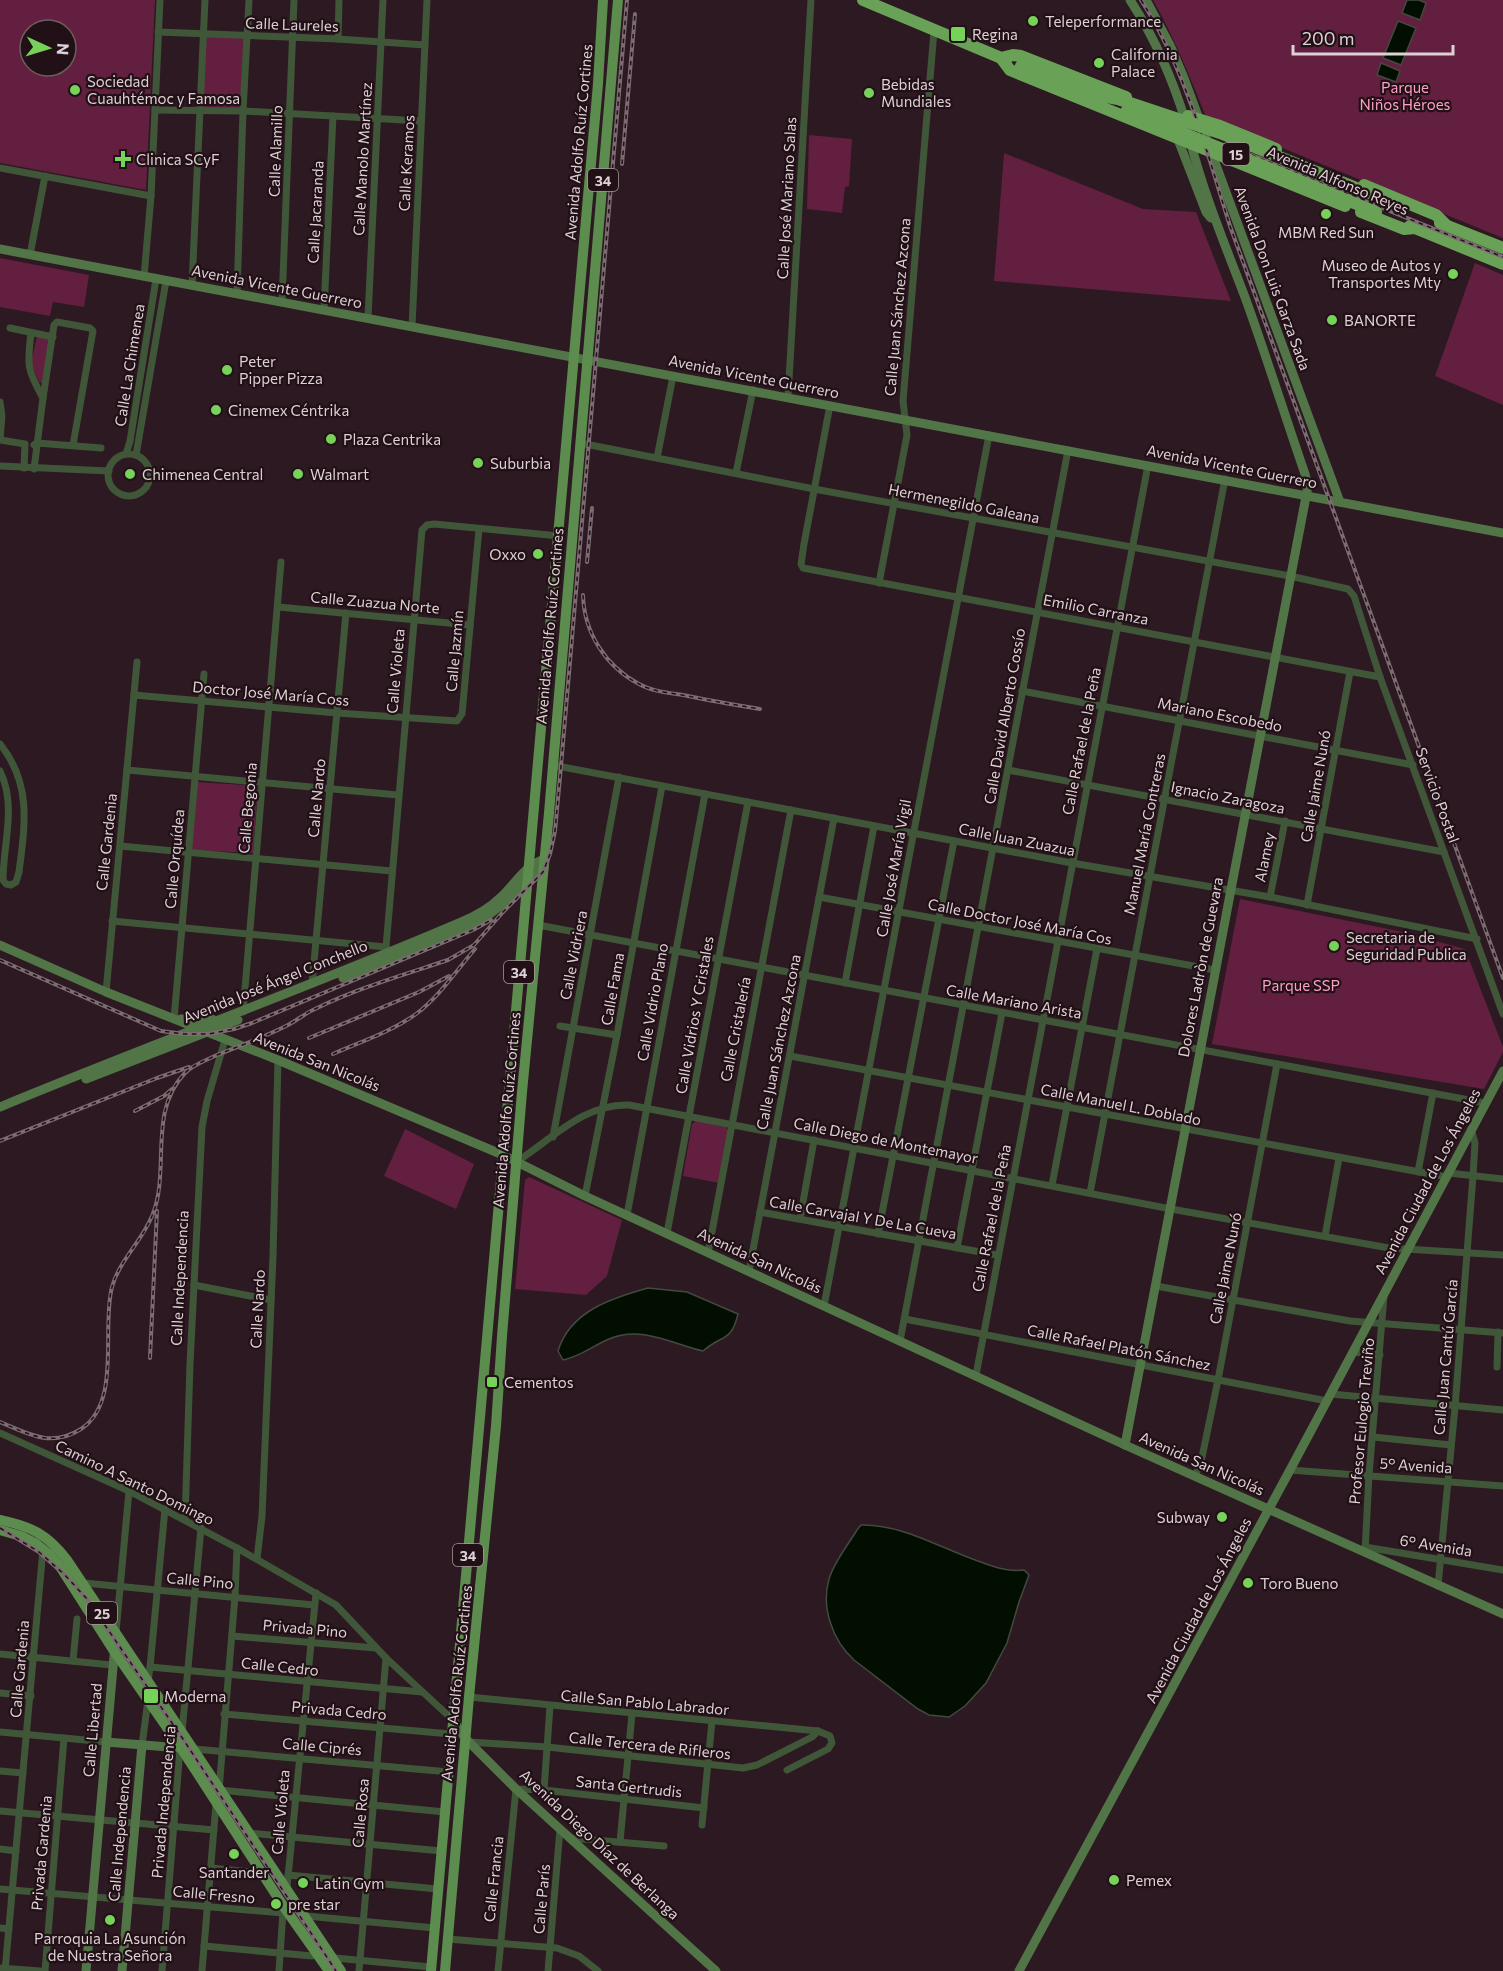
<svg xmlns="http://www.w3.org/2000/svg" width="1503" height="1971" viewBox="0 0 1503 1971" font-family="Commissioner,sans-serif">
<style>
.green{fill:#621f3f;fill-rule:evenodd}
.water{fill:#020f00;stroke:#444940;stroke-width:1.5}
.lines{fill:none;stroke-linecap:round;stroke-linejoin:round}
.street{stroke:#405639;stroke-width:7}
.secondary{stroke:#517546;stroke-width:9}
.primary{stroke:#5d8c4f;stroke-width:10}
.highway{stroke:#69a257;stroke-width:12}
.rail-casing{stroke:#7c6c72;stroke-width:4}
.rail{stroke:#221017;stroke-width:1.5;stroke-dasharray:4.5;stroke-linecap:butt}
.highway-bridge{stroke:#69a257;stroke-width:12}
.poi-dot{fill:#77d259;stroke:#221017;stroke-width:2}
.labels{text-anchor:middle;dominant-baseline:central;stroke-width:4.5;stroke-linejoin:round;paint-order:stroke}
.shield{fill:#221017;stroke:#a6979c;stroke-width:1.5}
.shield-label{font-size:14px;font-weight:bold;fill:#ded1d5}
.poi-label{font-size:15px;fill:#ded1d5;stroke:#221017;text-anchor:start}
.street-label{font-size:15px;fill:#ded1d5;stroke:#221017}
.park-label{font-size:15px;fill:#fe9fc5;stroke:#221017}
</style>
<rect width="100%" height="100%" fill="#2c1921"/>
<g class="green">
<path d="M0,0H155L146,190L0,163ZM30,30H66V66H30Z"/>
<path d="M1153,0H1503V238L1206,117C1190,77 1174,37 1153,0Z"/>
<polygon points="205,35 245,38 241,108 202,107"/>
<polygon points="809,135 852,139 849,186 845,187 842,213 807,209"/>
<polygon points="1004,153 1143,209 1196,212 1231,301 994,281"/>
<polygon points="0,258 89,275 84,307 53,302 50,316 0,307"/>
<polygon points="1475,263 1503,275 1503,405 1435,376"/>
<polygon points="37,336 50,339 42,383 39,382 31,363"/>
<polygon points="196,782 258,786 253,853 191,850"/>
<polygon points="1240,899 1403,932 1465,949 1503,1047 1503,1052 1484,1089 1212,1044"/>
<polygon points="696,1121 726,1127 729,1131 719,1183 683,1176 692,1124"/>
<polygon points="405,1129 474,1164 456,1209 384,1176"/>
<polygon points="529,1177 622,1220 607,1276 586,1295 515,1289 525,1180"/>
</g>
<g class="water">
<polygon points="1407,0 1419,0 1426,3 1420,20 1402,13"/>
<polygon points="1398,21 1416,28 1401,65 1383,58"/>
<polygon points="1381,63 1400,71 1396,82 1377,75"/>
<path d="M648,1288L687,1292L738,1314C731,1343 722,1334 703,1351C672,1344 642,1325 609,1339C592,1346 582,1356 563,1360L558,1351C570,1311 612,1298 648,1288Z"/>
<path d="M861,1525C902,1524 940,1548 978,1561C994,1567 1007,1572 1024,1570L1029,1575L1019,1602L1007,1643L986,1683L965,1706L949,1717L929,1715L918,1709L854,1660C832,1640 821,1607 829,1579C834,1562 848,1545 857,1530Z"/>
</g>
<g class="lines">
<g class="street">
<polyline points="158,32 338,39 425,45"/>
<polyline points="338,39 339,0"/>
<polyline points="155,110 243,111 421,121"/>
<polyline points="0,168 151,196"/>
<polyline points="30,255 45,176"/>
<polyline points="144,277 151,196 160,0"/>
<polyline points="192,285 205,0"/>
<polyline points="237,294 243,111 249,0"/>
<polyline points="282,302 294,0"/>
<polyline points="324,310 333,116"/>
<polyline points="368,318 383,0"/>
<polyline points="412,327 427,0"/>
<polyline points="10,328 53,337"/>
<path d="M31,333C27,365 27,370 43,398"/>
<polyline points="788,397 811,0"/>
<polyline points="0,402 2,416 0,439"/>
<polyline points="830,405 804,544 801,564 803,568 1380,677"/>
<polyline points="0,440 25,444 24,468"/>
<polyline points="580,443 814,489 1290,576 1348,589 1354,596 1380,677 1503,1014"/>
<polyline points="34,445 37,443 101,448"/>
<polyline points="126,454 130,441 156,279"/>
<circle cx="129" cy="475" r="21"/>
<polyline points="136,455 166,281"/>
<polyline points="657,458 673,376"/>
<polyline points="0,466 109,471"/>
<polyline points="34,469 43,398 54,325 57,322 90,328 93,331 73,445"/>
<polyline points="736,473 753,390"/>
<polyline points="879,583 907,435 903,401 934,31"/>
<polyline points="278,607 470,625"/>
<polyline points="1022,691 1413,765"/>
<polyline points="134,695 337,713 457,721 462,714 479,529"/>
<path d="M0,744C32,784 25,825 19,872L16,882L11,885L6,884L3,880C3,844 17,806 0,771"/>
<polyline points="552,765 1072,863 1270,897 1477,939"/>
<polyline points="127,770 398,795"/>
<polyline points="1008,770 1444,852"/>
<polyline points="120,846 392,871"/>
<polyline points="819,897 1215,970"/>
<polyline points="1270,897 1285,821"/>
<polyline points="1307,905 1350,672"/>
<polyline points="112,921 386,947"/>
<polyline points="538,925 1485,1103"/>
<polyline points="387,953 386,947 422,530 427,525 434,524 559,536"/>
<polyline points="845,983 874,826"/>
<polyline points="312,984 346,613"/>
<polyline points="106,992 137,662"/>
<polyline points="243,1012 281,562"/>
<polyline points="174,1019 204,674"/>
<polyline points="560,1026 617,1035"/>
<polyline points="790,1056 1447,1177"/>
<polyline points="553,1137 619,777"/>
<path d="M516,1162C551,1140 584,1103 629,1105L1171,1209L1389,1248L1503,1255"/>
<polyline points="1418,1172 1433,1093"/>
<polyline points="1449,1173 1503,1179"/>
<polyline points="1052,1185 1097,949"/>
<polyline points="1090,1193 1225,479"/>
<polyline points="585,1196 617,1035 662,786"/>
<polyline points="760,1212 997,1255"/>
<polyline points="627,1215 705,794"/>
<polyline points="800,1219 814,1140"/>
<polyline points="667,1233 748,802"/>
<polyline points="878,1234 954,841"/>
<polyline points="1325,1236 1339,1158"/>
<polyline points="957,1248 1002,1013"/>
<polyline points="708,1253 791,810"/>
<polyline points="749,1271 834,818"/>
<polyline points="194,1285 271,1300"/>
<polyline points="1156,1286 1350,1321 1503,1333"/>
<polyline points="824,1306 989,435"/>
<polyline points="905,1319 1327,1401"/>
<polyline points="900,1341 1068,450"/>
<polyline points="1353,1352 1380,1355"/>
<polyline points="1497,1367 1498,1332"/>
<polyline points="976,1375 1148,465"/>
<polyline points="1331,1394 1503,1410"/>
<polyline points="0,1433 129,1491 237,1548 336,1605 386,1658 453,1720"/>
<polyline points="1373,1437 1451,1445"/>
<polyline points="1290,1470 1503,1486"/>
<polyline points="1195,1476 1201,1462 1218,1380 1277,1064"/>
<polyline points="185,1520 190,1364 202,1127 207,1101 225,1040"/>
<polyline points="1365,1547 1503,1570"/>
<polyline points="237,1548 235,1596 219,1790 445,1812"/>
<polyline points="1365,1552 1369,1475 1384,1296"/>
<polyline points="257,1559 262,1516 273,1256 278,1060"/>
<polyline points="84,1583 314,1605"/>
<polyline points="1438,1586 1455,1407 1473,1176 1475,1143 1471,1129"/>
<polyline points="116,1632 129,1491"/>
<polyline points="232,1636 376,1648"/>
<polyline points="0,1654 112,1665"/>
<polyline points="73,1661 77,1619"/>
<polyline points="150,1667 165,1509"/>
<polyline points="148,1682 150,1667 422,1692"/>
<polyline points="0,1693 31,1696"/>
<polyline points="469,1697 818,1731 830,1736 832,1743 828,1749 787,1770"/>
<polyline points="224,1714 451,1734"/>
<polyline points="0,1732 106,1742"/>
<polyline points="182,1732 201,1528"/>
<polyline points="469,1742 547,1747 743,1768 757,1765 812,1737 818,1731"/>
<polyline points="142,1745 148,1700"/>
<polyline points="194,1749 449,1772"/>
<polyline points="0,1771 23,1773"/>
<polyline points="544,1790 550,1706"/>
<polyline points="0,1811 214,1830"/>
<polyline points="702,1825 712,1721"/>
<polyline points="249,1833 442,1851"/>
<polyline points="571,1838 664,1846"/>
<polyline points="620,1842 632,1714"/>
<polyline points="0,1849 16,1851"/>
<polyline points="211,1868 262,1873"/>
<polyline points="288,1875 438,1889"/>
<polyline points="287,1887 316,1593"/>
<polyline points="0,1889 283,1913"/>
<polyline points="306,1916 435,1928"/>
<polyline points="0,1928 9,1929"/>
<polyline points="448,1939 557,1948 579,1956 598,1971"/>
<polyline points="204,1946 312,1956"/>
<polyline points="335,1958 431,1967"/>
<polyline points="0,1968 40,1971"/>
<polyline points="5,1971 43,1549"/>
<polyline points="45,1971 64,1738"/>
<polyline points="162,1971 180,1749"/>
<polyline points="202,1971 216,1804"/>
<polyline points="279,1971 283,1911"/>
<polyline points="359,1971 386,1658"/>
<polyline points="498,1971 516,1789 544,1790 704,1808"/>
<polyline points="548,1971 560,1829"/>
</g>
<g class="secondary">
<path d="M1130,0C1155,38 1173,80 1186,123"/>
<polyline points="1146,0 1170,45 1184,78 1340,502"/>
<polyline points="1177,137 1206,212 1211,218"/>
<polyline points="0,249 1503,533"/>
<polyline points="0,945 106,992 278,1060 503,1155 585,1196 1125,1445 1503,1614"/>
<polyline points="343,978 481,921 509,899 533,875 544,868"/>
<polyline points="181,1019 212,1019"/>
<polyline points="86,1079 238,1020"/>
<path d="M0,1107C152,1044 307,988 459,923C474,917 489,909 501,897C515,884 525,865 545,859"/>
<path d="M1125,1445L1308,486L1305,474C1285,416 1267,358 1246,300C1226,247 1204,195 1190,140"/>
<polyline points="453,1720 465,1738 516,1789 716,1971"/>
<polyline points="106,1742 181,1748"/>
<polyline points="86,1971 116,1634"/>
<polyline points="122,1971 142,1745"/>
<polyline points="1019,1971 1290,1470 1503,1071"/>
</g>
<g class="primary">
<path d="M0,1520C32,1527 47,1534 67,1560L341,1971"/>
<polyline points="0,1530 21,1536 35,1543 50,1555 61,1568 114,1651 181,1748 284,1907 329,1971"/>
<polyline points="431,1971 598,84 603,0"/>
<polyline points="445,1971 469,1697 496,1426 502,1336 522,1092 549,813 618,0"/>
</g>
<g class="highway">
<polyline points="863,0 1006,60"/>
<polyline points="1126,97 1021,56 1013,55 1001,58 1010,70 1345,206"/>
<polyline points="1188,116 1220,126 1276,149"/>
<polyline points="1364,185 1436,215 1446,225"/>
<polyline points="1361,212 1404,229 1415,228"/>
<polyline points="1440,223 1503,248"/>
<polyline points="1410,226 1503,264"/>
</g>
<defs>
<g id="rail">
<path d="M1141,0C1185,68 1206,149 1230,226L1503,978"/>
<polyline points="1252,155 1503,257"/>
<polyline points="622,164 635,14"/>
<polyline points="587,562 592,508"/>
<path d="M583,595C584,632 605,666 639,684C653,692 672,693 688,696C712,701 736,705 760,709"/>
<polyline points="0,960 161,1031 184,1034 209,1034 234,1029 252,1023 473,930 491,920"/>
<polyline points="309,1038 419,992 449,976"/>
<path d="M333,1054C360,1042 391,1032 416,1014C439,997 456,971 475,949"/>
<polyline points="135,1111 164,1096 172,1089"/>
<polyline points="0,1141 157,1078 189,1067"/>
<polyline points="150,1358 157,1211"/>
<path d="M0,1422C29,1434 51,1448 81,1429C122,1402 101,1329 112,1287C119,1261 142,1241 152,1216C171,1172 147,1112 185,1073C194,1064 207,1060 217,1055C239,1046 262,1038 284,1027C295,1022 304,1014 315,1009C358,988 403,975 448,960L474,945L503,912L543,872L550,854L555,831L561,766L627,0"/>
<polyline points="0,1528 39,1552 64,1574 87,1599 183,1739 336,1971"/>
</g>
</defs>
<use href="#rail" class="rail-casing"/>
<use href="#rail" class="rail"/>
<g class="highway-bridge">
<polyline points="1021,66 1096,95 1118,99 1220,133 1374,195"/>
<polyline points="1127,110 1376,212"/>
</g>
</g>
<g class="poi-dot">
<circle cx="1033" cy="21" r="6"/>
<rect x="950" y="26" width="16" height="16" rx="3"/>
<circle cx="1099" cy="63" r="6"/>
<circle cx="75" cy="90" r="6"/>
<circle cx="869" cy="93" r="6"/>
<path d="M120 150h6v6h6v6h-6v6h-6v-6h-6v-6h6z"/>
<circle cx="1326" cy="214" r="6"/>
<circle cx="1453" cy="274" r="6"/>
<circle cx="1332" cy="320" r="6"/>
<circle cx="227" cy="370" r="6"/>
<circle cx="216" cy="410" r="6"/>
<circle cx="331" cy="439" r="6"/>
<circle cx="478" cy="463" r="6"/>
<circle cx="130" cy="474" r="6"/>
<circle cx="298" cy="474" r="6"/>
<circle cx="538" cy="554" r="6"/>
<circle cx="1334" cy="946" r="6"/>
<rect x="486" y="1376" width="12" height="12" rx="3"/>
<circle cx="1222" cy="1517" r="6"/>
<circle cx="1248" cy="1583" r="6"/>
<rect x="143" y="1688" width="16" height="16" rx="3"/>
<circle cx="234" cy="1854" r="6"/>
<circle cx="1114" cy="1880" r="6"/>
<circle cx="303" cy="1883" r="6"/>
<circle cx="276" cy="1904" r="6"/>
<circle cx="110" cy="1920" r="6"/>
</g>
<g class="labels">
<g class="shield">
<rect x="1222.5" y="143" width="27" height="22" rx="4.5"/>
<rect x="588" y="169" width="30" height="22" rx="4.5"/>
<rect x="504" y="961" width="30" height="22" rx="4.5"/>
<rect x="453" y="1544" width="30" height="22" rx="4.5"/>
<rect x="87" y="1602" width="30" height="22" rx="4.5"/>
</g>
<g class="shield-label">
<text x="1236" y="154">15</text>
<text x="603" y="180">34</text>
<text x="519" y="972">34</text>
<text x="468" y="1555">34</text>
<text x="102" y="1613">25</text>
</g>
<g class="poi-label">
<text x="1045" y="21">Teleperformance</text>
<text x="972" y="34">Regina</text>
<text x="1111" y="54">California<tspan x="1111" dy="17">Palace</tspan></text>
<text x="87" y="81">Sociedad<tspan x="87" dy="17">Cuauhtémoc y Famosa</tspan></text>
<text x="881" y="84">Bebidas<tspan x="881" dy="17">Mundiales</tspan></text>
<text x="136" y="159">Clinica SCyF</text>
<text x="1326" y="232" text-anchor="middle">MBM Red Sun</text>
<text x="1441" y="265" text-anchor="end">Museo de Autos y<tspan x="1441" dy="17">Transportes Mty</tspan></text>
<text x="1344" y="320">BANORTE</text>
<text x="239" y="361">Peter<tspan x="239" dy="17">Pipper Pizza</tspan></text>
<text x="228" y="410">Cinemex Céntrika</text>
<text x="343" y="439">Plaza Centrika</text>
<text x="490" y="463">Suburbia</text>
<text x="142" y="474">Chimenea Central</text>
<text x="310" y="474">Walmart</text>
<text x="526" y="554" text-anchor="end">Oxxo</text>
<text x="1346" y="937">Secretaria de<tspan x="1346" dy="17">Seguridad Publica</tspan></text>
<text x="504" y="1382">Cementos</text>
<text x="1210" y="1517" text-anchor="end">Subway</text>
<text x="1260" y="1583">Toro Bueno</text>
<text x="164" y="1696">Moderna</text>
<text x="234" y="1872" text-anchor="middle">Santander</text>
<text x="1126" y="1880">Pemex</text>
<text x="315" y="1883">Latin Gym</text>
<text x="288" y="1904">pre star</text>
<text x="110" y="1938" text-anchor="middle">Parroquia La Asunción<tspan x="110" dy="17">de Nuestra Señora</tspan></text>
</g>
<g class="street-label">
<text transform="translate(292 24) rotate(2)">Calle Laureles</text>
<text transform="translate(578 142) rotate(-85)">Avenida Adolfo Ruíz Cortines</text>
<text transform="translate(275 151) rotate(-88)">Calle Alamillo</text>
<text transform="translate(362 159) rotate(-87)">Calle Manolo Martínez</text>
<text transform="translate(406 163) rotate(-87)">Calle Keramos</text>
<text transform="translate(1338 180) rotate(23)">Avenida Alfonso Reyes</text>
<text transform="translate(786 198) rotate(-87)">Calle José Mariano Salas</text>
<text transform="translate(315 212) rotate(-87)">Calle Jacaranda</text>
<text transform="translate(1273 278) rotate(70)">Avenida Don Luis Garza Sada</text>
<text transform="translate(277 286) rotate(11)">Avenida Vicente Guerrero</text>
<text transform="translate(897 307) rotate(-85)">Calle Juan Sánchez Azcona</text>
<text transform="translate(129 365) rotate(-81)">Calle La Chimenea</text>
<text transform="translate(754 376) rotate(11)">Avenida Vicente Guerrero</text>
<text transform="translate(1232 466) rotate(11)">Avenida Vicente Guerrero</text>
<text transform="translate(964 503) rotate(11)">Hermenegildo Galeana</text>
<text transform="translate(375 602) rotate(5)">Calle Zuazua Norte</text>
<text transform="translate(1096 609) rotate(11)">Emilio Carranza</text>
<text transform="translate(549 626) rotate(-85)">Avenida Adolfo Ruíz Cortines</text>
<text transform="translate(454 651) rotate(-85)">Calle Jazmín</text>
<text transform="translate(395 671) rotate(-85)">Calle Violeta</text>
<text transform="translate(271 693) rotate(5)">Doctor José María Coss</text>
<text transform="translate(1220 714) rotate(11)">Mariano Escobedo</text>
<text transform="translate(1004 716) rotate(-80)">Calle David Alberto Cossío</text>
<text transform="translate(1081 741) rotate(-79)">Calle Rafael de la Peña</text>
<text transform="translate(1315 786) rotate(-80)">Calle Jaime Nunó</text>
<text transform="translate(1438 795) rotate(70)">Servicio Postal</text>
<text transform="translate(1228 797) rotate(11)">Ignacio Zaragoza</text>
<text transform="translate(316 798) rotate(-85)">Calle Nardo</text>
<text transform="translate(247 808) rotate(-85)">Calle Begonia</text>
<text transform="translate(1144 834) rotate(-79)">Manuel María Contreras</text>
<text transform="translate(1017 839) rotate(11)">Calle Juan Zuazua</text>
<text transform="translate(106 842) rotate(-84)">Calle Gardenia</text>
<text transform="translate(1264 857) rotate(-79)">Alamey</text>
<text transform="translate(174 859) rotate(-85)">Calle Orquídea</text>
<text transform="translate(893 868) rotate(-80)">Calle José María Vigil</text>
<text transform="translate(1020 921) rotate(11)">Calle Doctor José María Cos</text>
<text transform="translate(573 955) rotate(-79)">Calle Vidriera</text>
<text transform="translate(1200 967) rotate(-79)">Dolores Ladròn de Guevara</text>
<text transform="translate(275 981) rotate(-22)">Avenida José Ángel Conchello</text>
<text transform="translate(612 989) rotate(-80)">Calle Fama</text>
<text transform="translate(1014 1001) rotate(10)">Calle Mariano Arista</text>
<text transform="translate(652 1002) rotate(-80)">Calle Vidrio Plano</text>
<text transform="translate(694 1015) rotate(-80)">Calle Vidrios Y Cristales</text>
<text transform="translate(735 1029) rotate(-79)">Calle Cristalería</text>
<text transform="translate(778 1042) rotate(-79)">Calle Juan Sánchez Azcona</text>
<text transform="translate(317 1061) rotate(22)">Avenida San Nicolás</text>
<text transform="translate(1121 1104) rotate(11)">Calle Manuel L. Doblado</text>
<text transform="translate(506 1110) rotate(-85)">Avenida Adolfo Ruíz Cortines</text>
<text transform="translate(886 1140) rotate(11)">Calle Diego de Montemayor</text>
<text transform="translate(1427 1181) rotate(-62)">Avenida Ciudad de Los Ángeles</text>
<text transform="translate(863 1217) rotate(10)">Calle Carvajal Y De La Cueva</text>
<text transform="translate(991 1218) rotate(-79)">Calle Rafael de la Peña</text>
<text transform="translate(760 1260) rotate(25)">Avenida San Nicolás</text>
<text transform="translate(1225 1268) rotate(-79)">Calle Jaime Nunó</text>
<text transform="translate(179 1278) rotate(-87)">Calle Independencia</text>
<text transform="translate(257 1309) rotate(-87)">Calle Nardo</text>
<text transform="translate(1119 1347) rotate(11)">Calle Rafael Platón Sánchez</text>
<text transform="translate(1445 1357) rotate(-85)">Calle Juan Cantú García</text>
<text transform="translate(1361 1421) rotate(-85)">Profesor Eulogio Treviño</text>
<text transform="translate(1202 1463) rotate(24)">Avenida San Nicolás</text>
<text transform="translate(1416 1465) rotate(4)">5° Avenida</text>
<text transform="translate(135 1482) rotate(26)">Camino A Santo Domingo</text>
<text transform="translate(1436 1545) rotate(9)">6° Avenida</text>
<text transform="translate(200 1580) rotate(5)">Calle Pino</text>
<text transform="translate(1198 1610) rotate(-62)">Avenida Ciudad de Los Ángeles</text>
<text transform="translate(305 1628) rotate(5)">Privada Pino</text>
<text transform="translate(280 1666) rotate(6)">Calle Cedro</text>
<text transform="translate(19 1669) rotate(-85)">Calle Gardenia</text>
<text transform="translate(456 1683) rotate(-84)">Avenida Adolfo Ruíz Cortines</text>
<text transform="translate(645 1702) rotate(5)">Calle San Pablo Labrador</text>
<text transform="translate(339 1710) rotate(5)">Privada Cedro</text>
<text transform="translate(92 1730) rotate(-85)">Calle Libertad</text>
<text transform="translate(650 1745) rotate(6)">Calle Tercera de Rifleros</text>
<text transform="translate(322 1746) rotate(5)">Calle Ciprés</text>
<text transform="translate(629 1786) rotate(6)">Santa Gertrudis</text>
<text transform="translate(163 1802) rotate(-85)">Privada Independencia</text>
<text transform="translate(280 1812) rotate(-85)">Calle Violeta</text>
<text transform="translate(360 1813) rotate(-85)">Calle Rosa</text>
<text transform="translate(119 1834) rotate(-85)">Calle Independencia</text>
<text transform="translate(600 1844) rotate(43)">Avenida Diego Díaz de Berlanga</text>
<text transform="translate(41 1853) rotate(-85)">Privada Gardenia</text>
<text transform="translate(493 1879) rotate(-84)">Calle Francia</text>
<text transform="translate(214 1894) rotate(5)">Calle Fresno</text>
<text transform="translate(541 1899) rotate(-85)">Calle París</text>
</g>
<g class="park-label">
<text x="1405" y="87">Parque<tspan x="1405" dy="17">Niños Héroes</tspan></text>
<text x="1301" y="985">Parque SSP</text>
</g>
</g>
<g transform="translate(48 48) rotate(94)"><circle r="28" fill="#221017" stroke="#6d5d63" stroke-width="1.5"/>
<path d="M0-4.5L10 22L0 15L-10 22Z" fill="#77d259"/>
<text y="-9" font-size="16" font-weight="bold" text-anchor="middle" fill="#ded1d5">N</text>
</g>
<path d="M1293 45v9h160v-9" fill="none" stroke="#ded1d5" stroke-width="3"/>
<text x="1302" y="45" font-size="18" fill="#ded1d5" stroke="#221017" stroke-width="4.5" paint-order="stroke">200 m</text>
</svg>
